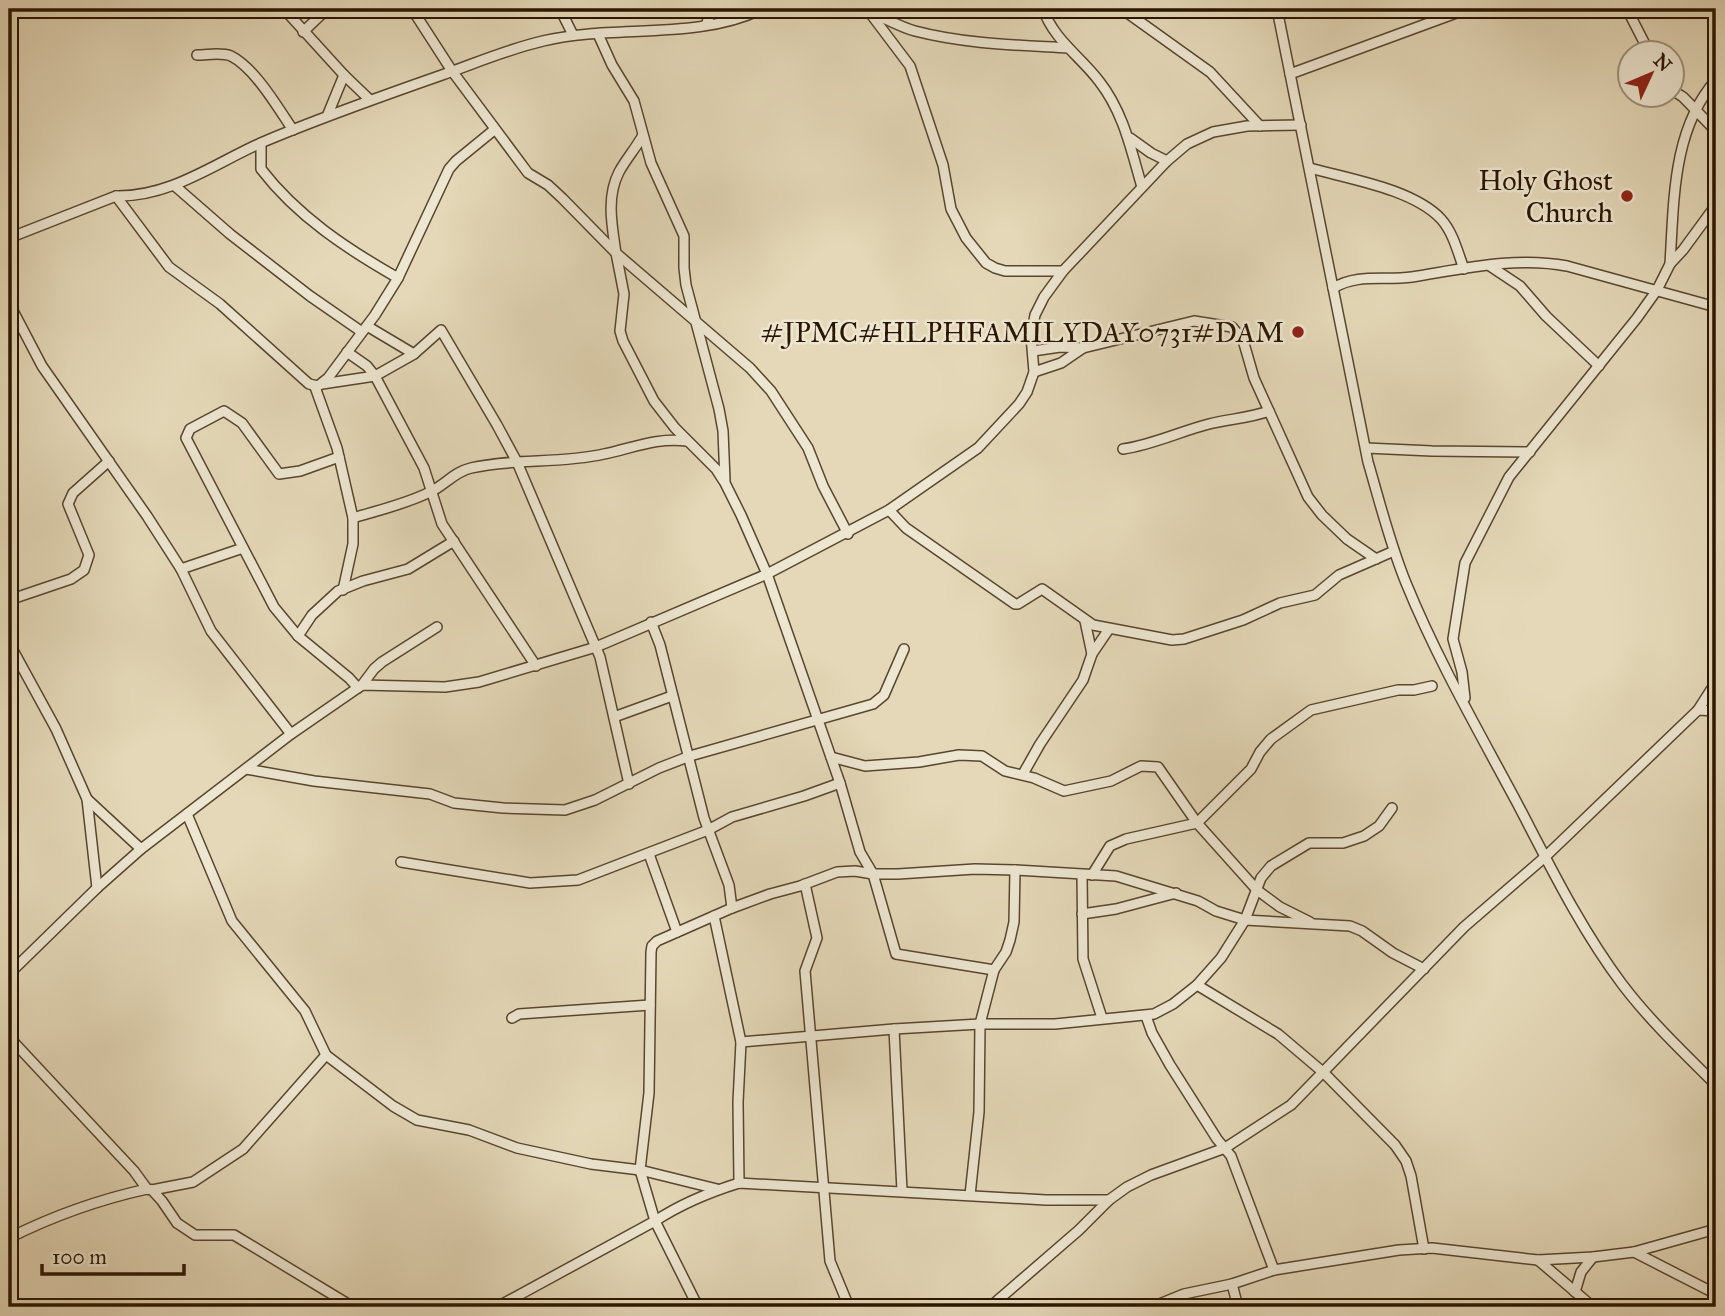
<svg xmlns="http://www.w3.org/2000/svg" width="1725" height="1316" viewBox="0 0 1725 1316" font-family="'IM FELL Great Primer',serif">
<style>
.lines{fill:none;stroke-linecap:round;stroke-linejoin:round}
.minor-casing{stroke:#58462e;stroke-width:12}
.minor{stroke:#ede6d1;stroke-width:9}
.poi-dot{fill:#8f2418;stroke:#ede6d1;stroke-width:2.5}
.labels{text-anchor:middle;dominant-baseline:central;stroke-width:5;stroke-linejoin:round;paint-order:stroke}
.poi-label{font-size:28px;fill:#2a1500;stroke:#ede6d1;text-anchor:end}
</style>
<rect width="100%" height="100%" fill="#e4d8b8"/>
<filter id="stains"><feTurbulence type="fractalNoise" baseFrequency=".00286" numOctaves="4"/><feColorMatrix values="0 0 0 0 .2 0 0 0 0 .09 0 0 0 0 .02 0 0 0 .5 -.17"/></filter>
<radialGradient id="worn" r=".72"><stop offset=".6" stop-color="#630" stop-opacity="0"/><stop offset="1" stop-color="#630" stop-opacity=".3"/></radialGradient>
<g class="lines">
<defs>
<g id="minor">
<polyline points="284,9 344,75 370,100"/>
<polyline points="412,9 452,71 528,173 548,185 562,198 616,253 624,294 620,331 623,341 654,401 675,428 716,469 725,483 741,515 767,574 840,783 860,852 873,874 896,954 994,970"/>
<polyline points="560,9 573,35"/>
<polyline points="867,9 910,66 943,165 951,209 966,238 986,263 995,268 1005,271 1063,271"/>
<path d="M1043,9C1054,40 1080,56 1099,81C1124,113 1131,150 1142,187"/>
<polyline points="1122,9 1210,72 1260,126"/>
<path d="M1277,9L1368,462C1380,503 1390,544 1406,583C1437,659 1478,730 1516,801C1549,864 1580,928 1622,984C1650,1021 1684,1053 1716,1085"/>
<polyline points="1627,9 1649,52"/>
<path d="M870,12C885,18 900,27 915,31C965,44 1016,45 1068,48"/>
<polyline points="706,25 712,9"/>
<polyline points="303,32 327,9"/>
<polyline points="598,34 612,65 634,101 651,163 684,236 684,268 686,285 719,409 723,431 725,481"/>
<path d="M197,55C208,55 221,52 231,56C255,68 278,108 293,130"/>
<polyline points="1290,74 1467,9"/>
<polyline points="1672,90 1683,97 1716,131"/>
<polyline points="328,114 344,75"/>
<path d="M643,135C636,148 626,159 619,172C606,197 612,226 616,253L750,368L771,391L808,448L823,486L848,534"/>
<polyline points="1130,138 1151,153 1167,161"/>
<path d="M261,143V169C297,216 347,249 398,278"/>
<path d="M1310,168C1349,179 1413,189 1441,219C1453,232 1458,253 1464,269"/>
<polyline points="175,186 230,234 310,296 362,332"/>
<polyline points="116,196 169,267 220,304 309,384 318,386 328,378 375,315 398,278 449,169 456,161 494,130"/>
<path d="M9,238L116,196C171,197 215,163 263,142C322,117 382,96 442,75C476,63 508,49 543,41C613,24 696,41 762,9"/>
<polyline points="1670,264 1683,250 1716,205"/>
<polyline points="1490,266 1520,286 1546,316 1599,366"/>
<path d="M1333,288C1359,273 1383,281 1412,277C1462,269 1516,256 1567,266L1716,307"/>
<polyline points="9,303 42,366 147,516 181,569 211,631 291,734"/>
<polyline points="367,326 414,354"/>
<polyline points="1033,351 1060,347 1083,348 1194,321 1232,327 1243,340 1254,378 1308,497 1322,515 1347,539 1376,559"/>
<polyline points="347,352 367,366 375,376 424,468 442,524 536,666"/>
<polyline points="1034,372 1061,363 1083,348"/>
<polyline points="322,384 375,376 414,354 441,330 497,425 517,462 600,657 629,784"/>
<polyline points="315,387 337,448 353,518 353,544 343,590"/>
<polyline points="1366,448 1432,451 1530,452"/>
<path d="M1123,449C1152,445 1181,431 1209,424C1229,419 1250,418 1269,411"/>
<polyline points="339,457 300,471 279,474 242,423 224,411 190,429 186,438 274,607 298,636 349,678 358,688"/>
<polyline points="889,510 906,528 1015,604 1018,604 1042,589 1093,625 1172,640 1184,639 1243,620 1280,603 1315,595 1339,575 1394,551"/>
<path d="M353,518C379,510 406,504 430,492C445,485 454,472 471,468C514,458 560,464 604,454C633,448 657,437 687,441"/>
<polyline points="181,569 243,548"/>
<polyline points="9,600 71,579 84,570 89,555 68,504 73,493 109,461"/>
<polyline points="1085,621 1092,654"/>
<polyline points="651,622 660,645 704,818 729,885 732,908"/>
<polyline points="298,636 312,615 338,591 363,581 408,569 454,541"/>
<polyline points="9,643 56,729 87,799 97,888"/>
<polyline points="362,685 374,669 382,662 437,627"/>
<path d="M1465,698L1462,672L1453,639L1465,563L1509,477L1637,318L1657,290L1670,264C1674,202 1672,129 1716,80"/>
<polyline points="1698,710 1716,711"/>
<polyline points="614,717 672,696"/>
<polyline points="831,757 865,766 919,762 959,755 982,756 1005,771 1034,778 1064,791 1111,781 1141,766 1158,767 1197,823 1257,890 1280,907 1310,922"/>
<polyline points="246,769 314,781 430,794 454,803 503,808 565,810 595,800 659,768 690,756 873,704 884,695 904,649"/>
<polyline points="1023,774 1040,744 1083,680 1092,654 1109,629"/>
<polyline points="87,799 141,849"/>
<polyline points="187,814 232,921 305,1011 326,1055 393,1106 417,1120 469,1130 517,1148 591,1164 640,1170 717,1189"/>
<polyline points="649,854 677,932"/>
<polyline points="401,862 530,883 578,880 708,830 732,817 804,796 840,783"/>
<polyline points="1082,875 1083,959 1102,1018"/>
<polyline points="1092,875 1110,846 1126,839 1197,823 1251,769 1260,752 1271,739 1311,710 1398,690 1414,690 1432,686"/>
<polyline points="805,884 817,938 805,971 830,1261 849,1307"/>
<polyline points="1082,914 1116,909 1176,893"/>
<polyline points="714,916 741,1042 738,1102 739,1183"/>
<polyline points="9,974 97,888 141,849 291,734 362,685 445,687 479,682 596,647 767,574 889,510 978,448 1019,404 1027,392 1034,372 1031,336 1035,315 1044,297 1063,271 1167,161 1187,144 1213,132 1247,126 1301,125"/>
<polyline points="1197,985 1278,1034 1324,1073 1395,1145 1406,1161 1411,1176 1424,1249"/>
<polyline points="1146,1016 1152,1033 1170,1065 1217,1139 1231,1156 1274,1270"/>
<polyline points="512,1018 519,1014 650,1005"/>
<polyline points="894,1029 902,1191"/>
<polyline points="9,1037 134,1171 147,1189 152,1190 162,1201 177,1223 195,1235 234,1235 353,1307"/>
<polyline points="741,1042 894,1029 980,1024 1055,1024 1154,1014 1173,1004 1197,985 1221,958 1245,920 1261,878 1271,866 1309,843 1343,843 1364,836 1379,826 1392,808"/>
<polyline points="152,1190 193,1182 243,1149 326,1055"/>
<polyline points="970,1195 979,1112 980,1024 994,970 1006,952 1010,940 1014,922 1015,870"/>
<path d="M9,1238C55,1215 97,1200 147,1189"/>
<polyline points="1634,1252 1716,1294"/>
<polyline points="1538,1260 1593,1307"/>
<polyline points="1232,1284 1238,1307"/>
<polyline points="1575,1292 1581,1272 1593,1257"/>
<path d="M497,1307L655,1221C681,1204 710,1192 739,1183L1046,1200H1109"/>
<polyline points="698,1307 655,1221 640,1170 649,1093 651,952 652,946 657,941 732,908 770,894 800,886 837,872 855,871 873,874 898,874 975,869 1015,870 1116,876 1198,901 1216,911 1245,920 1350,926 1362,931 1393,953 1424,969"/>
<polyline points="990,1307 1079,1230 1109,1200 1127,1187 1151,1175 1225,1148 1291,1105 1464,927 1545,857 1698,710 1716,682"/>
<polyline points="1152,1307 1184,1294 1232,1284 1274,1270 1399,1250 1432,1248 1538,1260 1593,1257 1634,1252 1716,1229"/>
</g>
</defs>
<use href="#minor" class="minor-casing"/>
<use href="#minor" class="minor"/>
</g>
<g class="poi-dot">
<circle cx="1627" cy="196" r="7"/>
<circle cx="1298" cy="332" r="7"/>
</g>
<g class="labels">
<g class="poi-label">
<text x="1613" y="180">Holy Ghost<tspan x="1613" dy="32">Church</tspan></text>
<text x="1284" y="332">#JPMC#HLPHFAMILYDAY0731#DAM</text>
</g>
</g>
<rect width="1725" height="1316" fill="none" stroke="#e4d8b8" stroke-width="35"/>
<rect x="10" y="10" width="1704" height="1295" fill="none" stroke="#2a1500" stroke-width="3.5"/>
<rect x="18" y="18" width="1690" height="1281" fill="none" stroke="#2a1500" stroke-width="2"/>
<g transform="translate(1651 74) rotate(46)"><circle r="33" fill="#ede6d1" stroke="#9f927d" stroke-width="2"/>
<path d="M0-5L12 26L0 18L-12 26Z" fill="#8f2418"/>
<text y="-10" font-size="19" font-weight="bold" text-anchor="middle" fill="#2a1500">N</text>
</g>
<path d="M42 1264v10h142v-10" fill="none" stroke="#2a1500" stroke-width="3.5"/>
<text x="52" y="1264" font-size="21" fill="#2a1500" stroke="#ede6d1" stroke-width="5" paint-order="stroke">100 m</text>
<rect width="100%" height="100%" filter="url(#stains)"/>
<rect width="100%" height="100%" fill="url(#worn)"/>
</svg>
